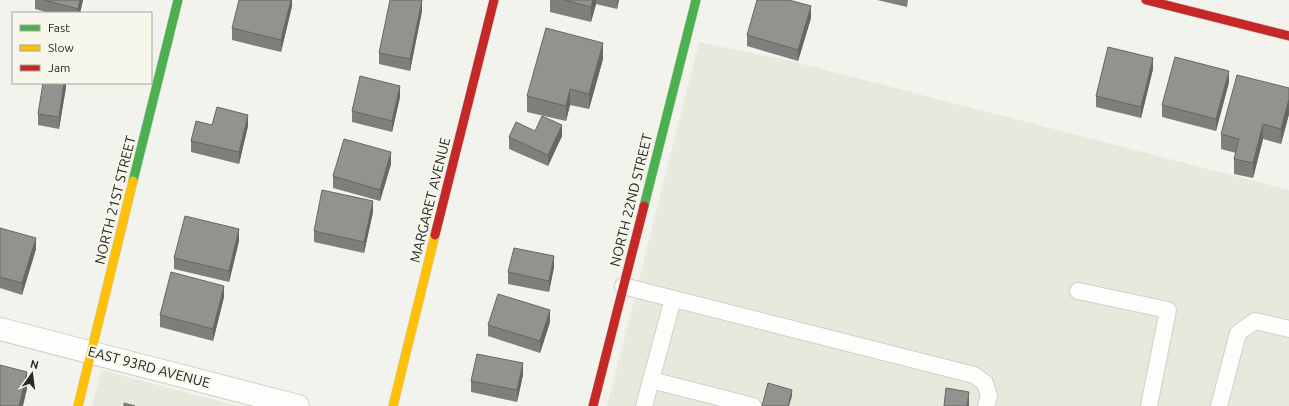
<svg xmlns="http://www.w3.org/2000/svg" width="1289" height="406" viewBox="0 0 1289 406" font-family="Ubuntu,sans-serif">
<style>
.built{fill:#e8e9dc}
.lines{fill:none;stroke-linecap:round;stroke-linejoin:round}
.lane-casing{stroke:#cfcfcb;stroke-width:18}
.street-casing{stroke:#cfcfcb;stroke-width:24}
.fast-casing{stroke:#cfcfcb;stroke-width:10}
.slow-casing{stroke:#cfcfcb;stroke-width:10}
.jam-casing{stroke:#cfcfcb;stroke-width:10}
.lane{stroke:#fdfdfc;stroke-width:16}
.street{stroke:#fdfdfc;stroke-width:22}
.fast{stroke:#4caf50;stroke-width:9}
.slow{stroke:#ffc107;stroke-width:9}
.jam{stroke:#c62828;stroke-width:9}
.wall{fill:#7e7e7a}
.shaded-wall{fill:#676663}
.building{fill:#93928e;stroke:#676663}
.labels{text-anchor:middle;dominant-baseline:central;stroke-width:4;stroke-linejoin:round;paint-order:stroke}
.street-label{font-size:14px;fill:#282824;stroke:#f6f6eb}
</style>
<rect width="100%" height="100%" fill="#f3f3ee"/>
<g class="built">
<polygon points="699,42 791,61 1289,190 1289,406 607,406"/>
<polygon points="101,370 238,406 92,406"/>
</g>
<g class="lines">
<defs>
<g id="lane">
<polyline points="623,286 974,375 985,383 989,396 986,406"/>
<polyline points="1078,291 1168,310 1149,406"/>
<polyline points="651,380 673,299"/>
<polyline points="644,406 651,380 753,406"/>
<polyline points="1219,406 1238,333 1255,321 1289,329"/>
</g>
<polyline id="street" points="0,329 298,406"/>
<g id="fast">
<polyline points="133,181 178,0"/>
<polyline points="644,206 696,0"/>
</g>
<g id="slow">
<polyline points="78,406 133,181"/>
<polyline points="393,406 435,235"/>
</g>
<g id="jam">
<polyline points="1146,0 1289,36"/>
<polyline points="435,235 494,0"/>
<polyline points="593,406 644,206"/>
</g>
</defs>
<use href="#lane" class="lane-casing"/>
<use href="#street" class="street-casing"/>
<use href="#fast" class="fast-casing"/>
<use href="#slow" class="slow-casing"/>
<use href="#jam" class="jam-casing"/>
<use href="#lane" class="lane"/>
<use href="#street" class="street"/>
<use href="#fast" class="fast"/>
<use href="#slow" class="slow"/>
<use href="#jam" class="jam"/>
</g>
<g class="wall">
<polygon points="35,0 83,0 80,13 50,13 35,9"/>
<polygon points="292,0 292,6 281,52 232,40 232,28"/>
<polygon points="550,0 619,0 617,9 596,4 591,22 550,12"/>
<polygon points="877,0 908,0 907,7"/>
<polygon points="422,11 410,71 379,64 379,53"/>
<polygon points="811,18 798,61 747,46 747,35"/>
<polygon points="603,59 589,109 570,105 566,121 527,112 527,96"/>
<polygon points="1153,69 1141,118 1096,107 1096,96"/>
<polygon points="1229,82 1216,131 1162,117 1162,105"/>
<polygon points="66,83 66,87 59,129 38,125 38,114"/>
<polygon points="1289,88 1289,114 1281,144 1263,139 1253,178 1234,174 1234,159 1236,153 1221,149 1221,134"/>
<polygon points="400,97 392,132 352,122 352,111"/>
<polygon points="212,125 248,126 239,164 191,152 191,141"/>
<polygon points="535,131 562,136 548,166 509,149 509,137"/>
<polygon points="391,164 380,201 333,188 333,176"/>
<polygon points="373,212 364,253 314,242 314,231"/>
<polygon points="0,229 36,249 22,295 0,288"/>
<polygon points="239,241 229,282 174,269 174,258"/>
<polygon points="554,267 549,292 508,284 508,272"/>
<polygon points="224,297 213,341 160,327 160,315"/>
<polygon points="550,322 540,353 488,336 488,325"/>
<polygon points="523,375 517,402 471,392 471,381"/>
</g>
<g class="shaded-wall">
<polygon points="80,0 83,0 80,13 78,13 78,9"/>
<polygon points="291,0 292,0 292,6 281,52 281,40"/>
<polygon points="422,0 422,11 410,71 410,59"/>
<polygon points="593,0 596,0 596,4 591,22 591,7"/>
<polygon points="617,0 619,0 617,9"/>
<polygon points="811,6 811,18 798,61 798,50"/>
<polygon points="603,43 603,59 589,109 589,94"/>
<polygon points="1153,58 1153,69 1141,118 1141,107"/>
<polygon points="1229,71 1229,82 1216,131 1216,119"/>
<polygon points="64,83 66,83 66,87 59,129 59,117"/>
<polygon points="400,86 400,97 392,132 392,121"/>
<polygon points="570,89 570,105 566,121 566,106"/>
<polygon points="1289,99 1289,114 1281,144 1281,129"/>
<polygon points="248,115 248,126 239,164 239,152"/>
<polygon points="1263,124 1263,139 1253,178 1253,163"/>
<polygon points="562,125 562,136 548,166 548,155"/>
<polygon points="391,152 391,164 380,201 380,190"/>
<polygon points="373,201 373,212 364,253 364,242"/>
<polygon points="239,229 239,241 229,282 229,271"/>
<polygon points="36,238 36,249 22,295 22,283"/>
<polygon points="554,256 554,267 549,292 549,281"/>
<polygon points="224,286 224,297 213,341 213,329"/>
<polygon points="550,310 550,322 540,353 540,341"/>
<polygon points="523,363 523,375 517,402 517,390"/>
<polygon points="27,372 27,389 23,406 19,406"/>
<polygon points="792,390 792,396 789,406 788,406"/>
<polygon points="969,392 969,406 967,406"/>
</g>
<g class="building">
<polygon points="44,0 80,0 78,9"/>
<polygon points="239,0 291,0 281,40 232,28"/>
<polygon points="390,0 422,0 410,59 379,53"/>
<polygon points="564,0 593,0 591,7"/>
<polygon points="757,0 789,0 811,6 798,50 747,35"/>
<polygon points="546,28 603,43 589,94 570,89 566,106 527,96"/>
<polygon points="1108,47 1153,58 1141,107 1096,96"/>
<polygon points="1175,57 1229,71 1216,119 1162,105"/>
<polygon points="1237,75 1289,88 1289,99 1281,129 1263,124 1253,163 1234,159 1239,139 1221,134"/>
<polygon points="360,76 400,86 392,121 352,111"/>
<polygon points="43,83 64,83 59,117 38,114"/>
<polygon points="217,107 248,115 239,152 191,141 196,121 212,125"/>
<polygon points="542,116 562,125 548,155 509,137 516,122 535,131"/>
<polygon points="344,139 391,152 380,190 333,176"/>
<polygon points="322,190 373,201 364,242 314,231"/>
<polygon points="185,216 239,229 229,271 174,258"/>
<polygon points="0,228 36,238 22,283 0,277"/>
<polygon points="514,248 554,256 549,281 508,272"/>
<polygon points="171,272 224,286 213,329 160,315"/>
<polygon points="498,294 550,310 540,341 488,325"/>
<polygon points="477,354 523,363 517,390 471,381"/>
<polygon points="0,365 27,372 19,406 0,406"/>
<polygon points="768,383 792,390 788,406 762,406"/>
<polygon points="946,388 969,392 967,406 944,406"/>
<polygon points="124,403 135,406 124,406"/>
</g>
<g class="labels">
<g class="street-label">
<text transform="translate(115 200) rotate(-76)">NORTH 21ST STREET</text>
<text transform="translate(430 200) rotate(-76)">MARGARET AVENUE</text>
<text transform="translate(631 200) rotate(-76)">NORTH 22ND STREET</text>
<text transform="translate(149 367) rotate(15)">EAST 93RD AVENUE</text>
</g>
</g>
<rect x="12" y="12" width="140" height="72" fill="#f6f6eb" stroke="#a4a49b"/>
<rect x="20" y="25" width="20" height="6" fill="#4caf50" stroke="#a4a49b"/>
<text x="48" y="32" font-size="12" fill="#282824">Fast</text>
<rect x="20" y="45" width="20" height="6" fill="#ffc107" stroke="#a4a49b"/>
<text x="48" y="52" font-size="12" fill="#282824">Slow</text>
<rect x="20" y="65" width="20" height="6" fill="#c62828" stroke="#a4a49b"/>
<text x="48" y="72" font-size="12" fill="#282824">Jam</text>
<g transform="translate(32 374) rotate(14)" stroke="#f6f6eb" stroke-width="3" paint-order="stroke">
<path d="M0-3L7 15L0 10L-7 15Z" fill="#282824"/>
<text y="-6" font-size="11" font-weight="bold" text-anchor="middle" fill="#282824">N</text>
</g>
</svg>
